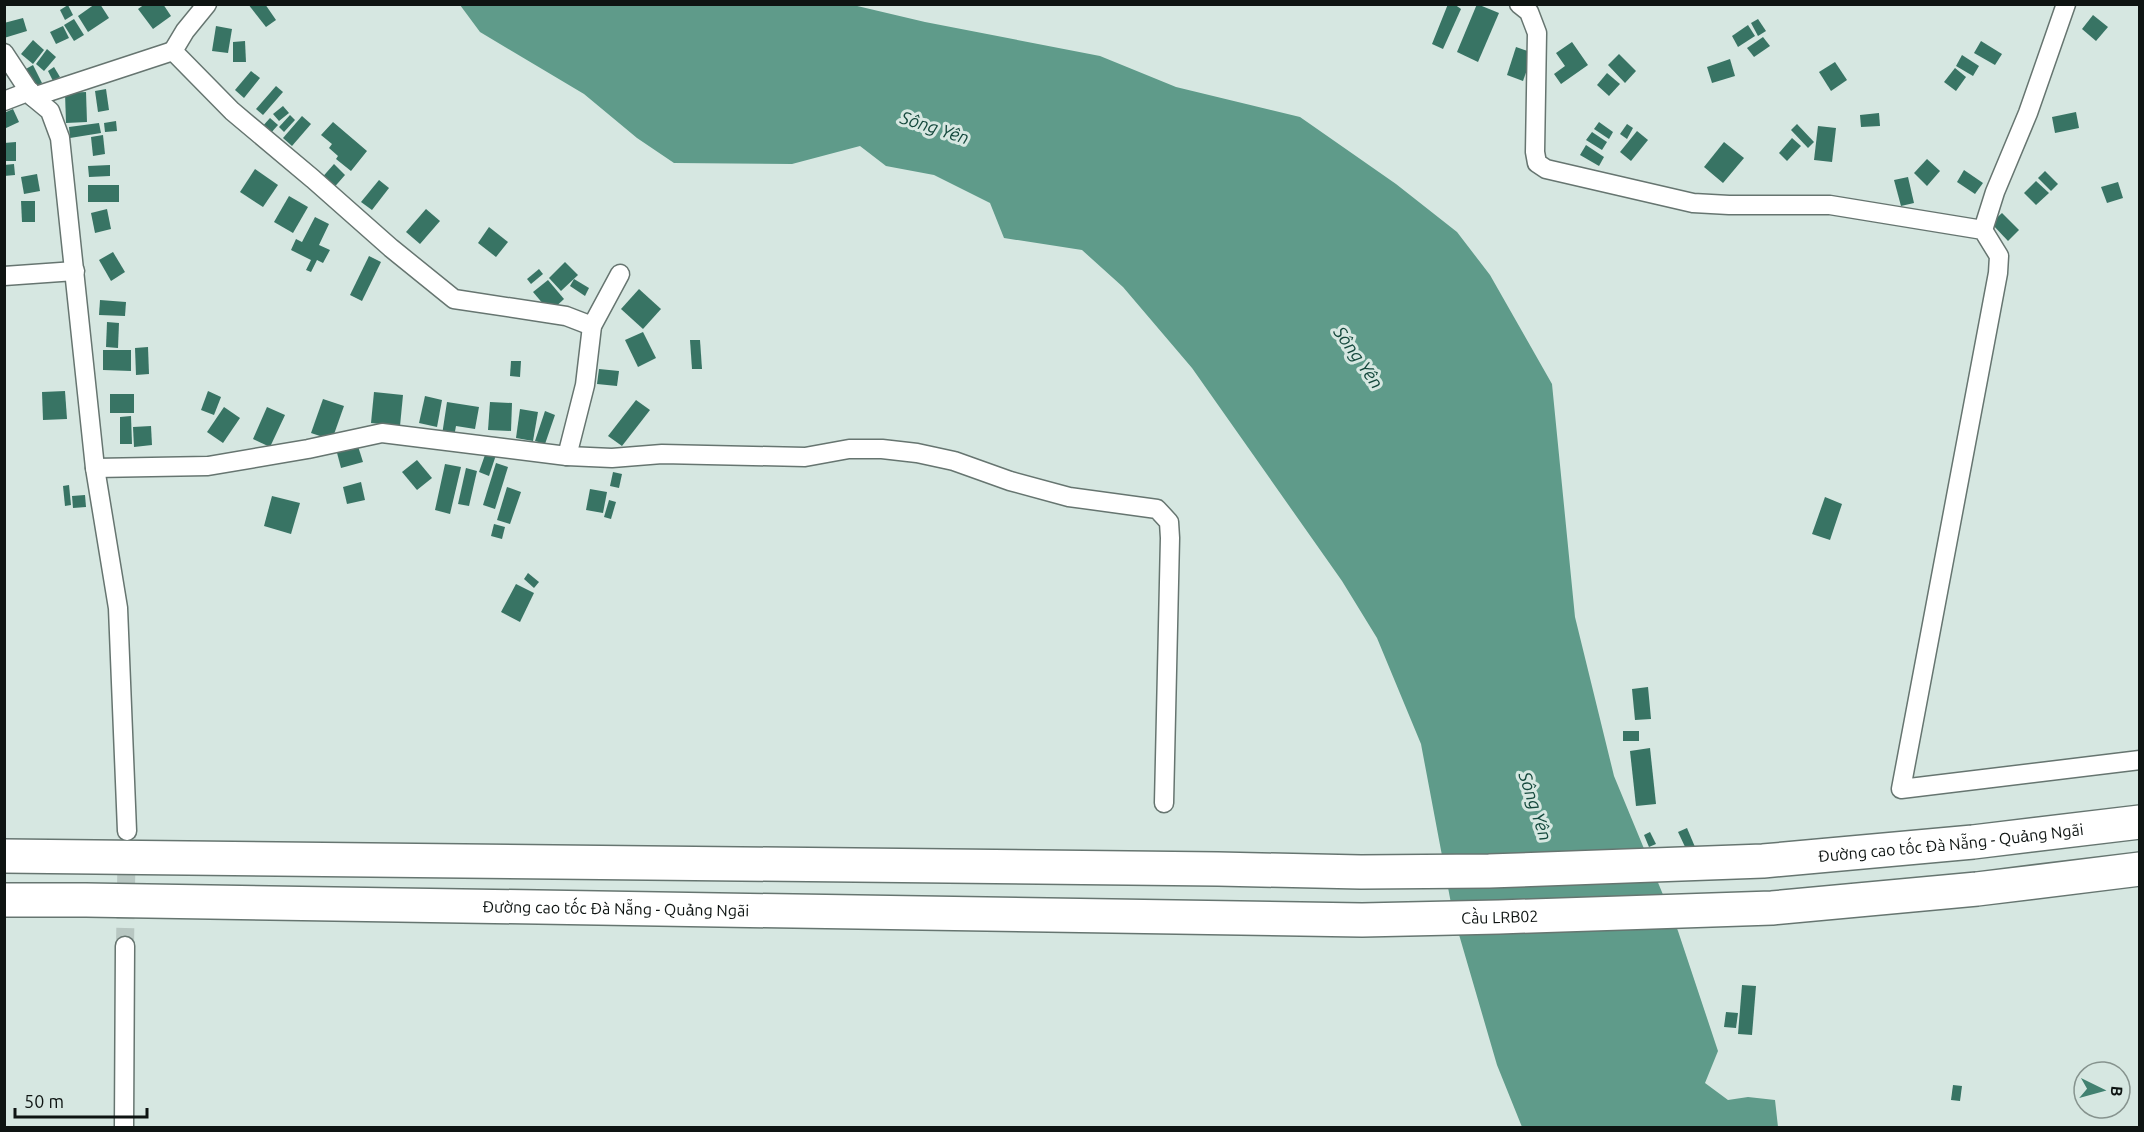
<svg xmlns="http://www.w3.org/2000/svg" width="2144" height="1132" viewBox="0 0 2144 1132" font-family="Ubuntu,sans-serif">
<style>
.water{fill:#5f9b8a}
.building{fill:#387464}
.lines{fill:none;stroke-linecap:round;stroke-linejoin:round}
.minor-tunnel{stroke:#b8c7c2;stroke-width:18;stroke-dasharray:18 9;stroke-linecap:butt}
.minor-casing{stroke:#667570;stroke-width:21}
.motorway-casing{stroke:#667570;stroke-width:36}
.minor{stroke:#fff;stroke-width:18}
.motorway{stroke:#fff;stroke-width:33}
.labels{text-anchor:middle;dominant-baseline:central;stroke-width:6;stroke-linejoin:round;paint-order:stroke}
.street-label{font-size:16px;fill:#0e1412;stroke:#d6e7e1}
.water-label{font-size:18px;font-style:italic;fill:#14483c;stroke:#d6e7e1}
</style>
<rect width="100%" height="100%" fill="#d6e7e1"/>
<polygon class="water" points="460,5 853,5 925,22 1100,56 1176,87 1300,117 1396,184 1457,232 1490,275 1552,384 1575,617 1614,776 1678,931 1718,1051 1705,1083 1728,1100 1748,1097 1775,1100 1778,1127 1522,1127 1497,1065 1453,914 1421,744 1377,638 1342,581 1192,368 1123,287 1082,250 1004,238 990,203 934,175 886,166 860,146 792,164 674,163 637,138 584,94 480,32"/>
<g class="building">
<polygon points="95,4 100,4 109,18 88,32 78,16"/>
<polygon points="145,4 163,4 171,16 153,29 138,9"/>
<polygon points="248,4 265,4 276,20 266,27"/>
<polygon points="1448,4 1454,4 1461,9 1443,49 1432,44"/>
<polygon points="1477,4 1499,13 1478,62 1457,52"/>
<polygon points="68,5 73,15 65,20 60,10"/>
<polygon points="2093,15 2108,27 2096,41 2082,29"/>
<polygon points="23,18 27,31 4,38 4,23"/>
<polygon points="74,19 84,35 74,41 64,25"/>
<polygon points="1758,19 1766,31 1758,36 1751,23"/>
<polygon points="1748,25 1755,36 1738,47 1732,36"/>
<polygon points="63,26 69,38 56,44 50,32"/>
<polygon points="216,26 232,29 228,53 212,51"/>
<polygon points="1763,37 1770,46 1754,57 1747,48"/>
<polygon points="33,40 44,50 33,64 21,54"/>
<polygon points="245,41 246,62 233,62 233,42"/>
<polygon points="1981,41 2002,54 1995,65 1974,53"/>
<polygon points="1572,42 1588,65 1561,84 1554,74 1565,66 1556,53"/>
<polygon points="1516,47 1533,53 1523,81 1507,75"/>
<polygon points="47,49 56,57 44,71 36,64"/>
<polygon points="1619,54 1636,71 1625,83 1608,65"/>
<polygon points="1962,55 1979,66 1973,76 1956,66"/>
<polygon points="1730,59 1735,76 1712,83 1707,67"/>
<polygon points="1835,62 1847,80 1831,91 1819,72"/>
<polygon points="33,65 42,83 33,88 24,70"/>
<polygon points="54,67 60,77 53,81 48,71"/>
<polygon points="1955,68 1966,77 1956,91 1944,82"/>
<polygon points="251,71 260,78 244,98 235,90"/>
<polygon points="1607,73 1620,84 1609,96 1597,85"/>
<polygon points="276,86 283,92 263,115 256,109"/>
<polygon points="106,89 109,110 98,112 95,91"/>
<polygon points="86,92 87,122 66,123 65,93"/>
<polygon points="283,106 289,113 279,121 273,114"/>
<polygon points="13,109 19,122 4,129 4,113"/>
<polygon points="2076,112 2079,128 2055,133 2052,117"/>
<polygon points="1879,113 1880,126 1861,127 1860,115"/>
<polygon points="290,115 295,120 284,132 279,127"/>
<polygon points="302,116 311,124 292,146 283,138"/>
<polygon points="270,118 278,125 269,135 261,128"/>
<polygon points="116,121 117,131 105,132 104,123"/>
<polygon points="333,122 367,151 351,171 336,159 338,156 329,148 332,144 321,135"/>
<polygon points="1599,122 1613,132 1609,139 1594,129"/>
<polygon points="99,123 101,133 70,138 69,127"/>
<polygon points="1627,124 1633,128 1627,139 1620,134"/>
<polygon points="1797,124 1814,142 1808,148 1791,130"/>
<polygon points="1818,126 1836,128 1832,162 1814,160"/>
<polygon points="1637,131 1648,140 1631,161 1620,152"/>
<polygon points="1592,132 1607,142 1602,150 1586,140"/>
<polygon points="103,135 105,154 93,156 91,137"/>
<polygon points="1792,138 1801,146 1787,161 1779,153"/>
<polygon points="16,142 16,161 4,161 4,143"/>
<polygon points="1724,142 1744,158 1723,183 1704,167"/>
<polygon points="1586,145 1604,157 1599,166 1580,155"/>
<polygon points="1927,159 1940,171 1927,186 1914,173"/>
<polygon points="14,164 15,175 4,176 4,165"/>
<polygon points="334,164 345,175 331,191 319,181"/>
<polygon points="110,165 110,176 89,177 88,166"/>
<polygon points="255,169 278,185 263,207 240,192"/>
<polygon points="1964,170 1983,183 1975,194 1957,182"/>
<polygon points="2045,171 2058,184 2051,191 2038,178"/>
<polygon points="37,174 40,191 24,194 21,177"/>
<polygon points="1908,177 1914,203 1901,206 1894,180"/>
<polygon points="379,180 389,188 372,210 361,202"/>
<polygon points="2036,181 2049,193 2036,205 2024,193"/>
<polygon points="2118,182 2123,198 2107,203 2101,187"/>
<rect x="88" y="185" width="31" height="17"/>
<polygon points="289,196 308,207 293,233 274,222"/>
<polygon points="21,201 35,201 35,222 22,222"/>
<polygon points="107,209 111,229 95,233 91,213"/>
<polygon points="426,209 440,221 420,244 406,232"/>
<polygon points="2002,213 2019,230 2008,241 1991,223"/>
<polygon points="315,217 329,224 319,245 330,250 323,263 317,260 311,272 306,270 311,260 291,250 296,239 302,242"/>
<polygon points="489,227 508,242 496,257 478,243"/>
<polygon points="113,252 125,272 111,281 99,260"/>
<polygon points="369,256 381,262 362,301 350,295"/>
<polygon points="565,262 578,275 561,291 549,278"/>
<polygon points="539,269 543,274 531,284 527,279"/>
<polygon points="574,279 589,288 585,296 570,286"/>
<polygon points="548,280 564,299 550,312 533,292"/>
<polygon points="639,289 661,309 643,329 621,309"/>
<polygon points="100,300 126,302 125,316 99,315"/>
<polygon points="107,322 119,323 118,348 106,347"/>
<polygon points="643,332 656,358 638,367 625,340"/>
<polygon points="690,340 700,340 702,369 692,369"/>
<polygon points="148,347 149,374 136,375 135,348"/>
<polygon points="103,350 131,350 131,371 103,370"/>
<polygon points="511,361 521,361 520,377 510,376"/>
<polygon points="599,369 619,371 617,386 597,384"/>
<polygon points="65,391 67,419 43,420 42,392"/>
<polygon points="208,391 221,397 214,415 201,410"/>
<polygon points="374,392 403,395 400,426 371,423"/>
<rect x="110" y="394" width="24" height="19"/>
<polygon points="425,396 442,400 437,427 419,423"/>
<polygon points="323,399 344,406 332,440 311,433"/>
<polygon points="636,400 650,410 622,446 608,436"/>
<polygon points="447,402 479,407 475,429 456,426 454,437 442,435"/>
<polygon points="490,402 512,403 511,431 488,430"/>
<polygon points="224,407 240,418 223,443 207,432"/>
<polygon points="267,407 285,415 270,447 253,439"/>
<polygon points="520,409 538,412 533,441 516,438"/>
<polygon points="545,411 555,415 545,444 535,441"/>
<polygon points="131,416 132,444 120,444 120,417"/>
<polygon points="151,426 152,445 134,447 133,427"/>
<polygon points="357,443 363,462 341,468 336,449"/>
<polygon points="486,452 496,455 489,476 479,472"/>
<polygon points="417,460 432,478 417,490 402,472"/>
<polygon points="496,463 508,467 495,509 483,505"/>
<polygon points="445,464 461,467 450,514 435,510"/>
<polygon points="466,468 477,471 469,506 458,504"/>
<polygon points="613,472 622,474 619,488 610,486"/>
<polygon points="361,482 365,500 347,504 343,487"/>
<polygon points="69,485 71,505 65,506 63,486"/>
<polygon points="507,487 521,492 510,524 497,520"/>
<polygon points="590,489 607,492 603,513 586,510"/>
<polygon points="85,495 86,507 73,508 72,496"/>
<polygon points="272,496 300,503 291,534 264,526"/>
<polygon points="1825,497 1842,504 1830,540 1812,534"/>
<polygon points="609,500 616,502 611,519 604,517"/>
<polygon points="494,524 505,527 502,539 491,536"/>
<polygon points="528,573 539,582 534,588 524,579"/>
<polygon points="516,584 534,593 520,622 501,612"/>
<polygon points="1648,687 1651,719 1635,720 1632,689"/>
<rect x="1623" y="731" width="16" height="10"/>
<polygon points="1650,748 1656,804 1636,806 1630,751"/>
<polygon points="1687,828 1695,847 1687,851 1678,832"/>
<polygon points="1650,832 1656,844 1649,847 1644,835"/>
<polygon points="1742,985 1756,986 1752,1035 1738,1034"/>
<polygon points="1726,1012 1738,1013 1736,1028 1724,1027"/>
<polygon points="1953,1085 1962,1086 1960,1101 1951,1100"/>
</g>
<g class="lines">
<polyline class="minor-tunnel" points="125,946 127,831"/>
<defs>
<g id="minor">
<polyline points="207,4 185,31 173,51 232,111 313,179 391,248 454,299 566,316 592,326"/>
<polyline points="1519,4 1529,12 1537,33 1535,152 1537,163 1546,169 1693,203 1729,205 1830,205 1983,230 1999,256 1998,273 1901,789 2140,760"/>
<polyline points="4,53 33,97 50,111 60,138 95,468 118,608 127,831"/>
<polyline points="33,97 173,51"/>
<polyline points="4,101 30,91"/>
<polyline points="1983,230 1995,192 2028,113 2066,4"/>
<polyline points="4,276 75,271"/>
<polyline points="567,456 585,385 592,326 620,274"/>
<polyline points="95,468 208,466 308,449 382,433 567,456 612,458 662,454 805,457 849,449 882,449 917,453 954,461 1010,481 1069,497 1157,509 1169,522 1170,538 1164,803"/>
<polyline points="124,1128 125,946"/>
</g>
<g id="motorway">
<path id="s1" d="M4,856L1218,869L1361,872L1489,871L1763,861L1973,842L2140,822"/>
<path id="s2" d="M4,900H86L1362,920L1499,917L1772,908L1977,889L2140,869"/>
</g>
</defs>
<use href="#minor" class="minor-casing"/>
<use href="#motorway" class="motorway-casing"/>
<use href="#minor" class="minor"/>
<use href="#motorway" class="motorway"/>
</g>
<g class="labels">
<g class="street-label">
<text stroke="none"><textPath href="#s1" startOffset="1948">Đường cao tốc Đà Nẵng - Quảng Ngãi</textPath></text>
<text stroke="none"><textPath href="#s2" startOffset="612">Đường cao tốc Đà Nẵng - Quảng Ngãi</textPath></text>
<text stroke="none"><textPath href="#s2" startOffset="1496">Cầu LRB02</textPath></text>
</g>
<g class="water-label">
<text transform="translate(935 127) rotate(18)">Sông Yên</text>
<text transform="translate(1359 357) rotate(55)">Sông Yên</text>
<text transform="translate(1536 806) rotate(72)">Sông Yên</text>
</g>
</g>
<rect width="2144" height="1132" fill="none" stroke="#0e1412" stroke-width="12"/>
<g transform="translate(2102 1090) rotate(95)"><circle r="28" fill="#d6e7e1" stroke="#86938e" stroke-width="1.5"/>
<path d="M0-4.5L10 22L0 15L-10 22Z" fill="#418170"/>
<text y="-9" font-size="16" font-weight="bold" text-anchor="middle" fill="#0e1412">B</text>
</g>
<path d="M15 1108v9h132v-9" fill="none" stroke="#0e1412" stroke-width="3"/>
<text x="24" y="1108" font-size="18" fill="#0e1412" stroke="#d6e7e1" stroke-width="4.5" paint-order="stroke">50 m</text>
</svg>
